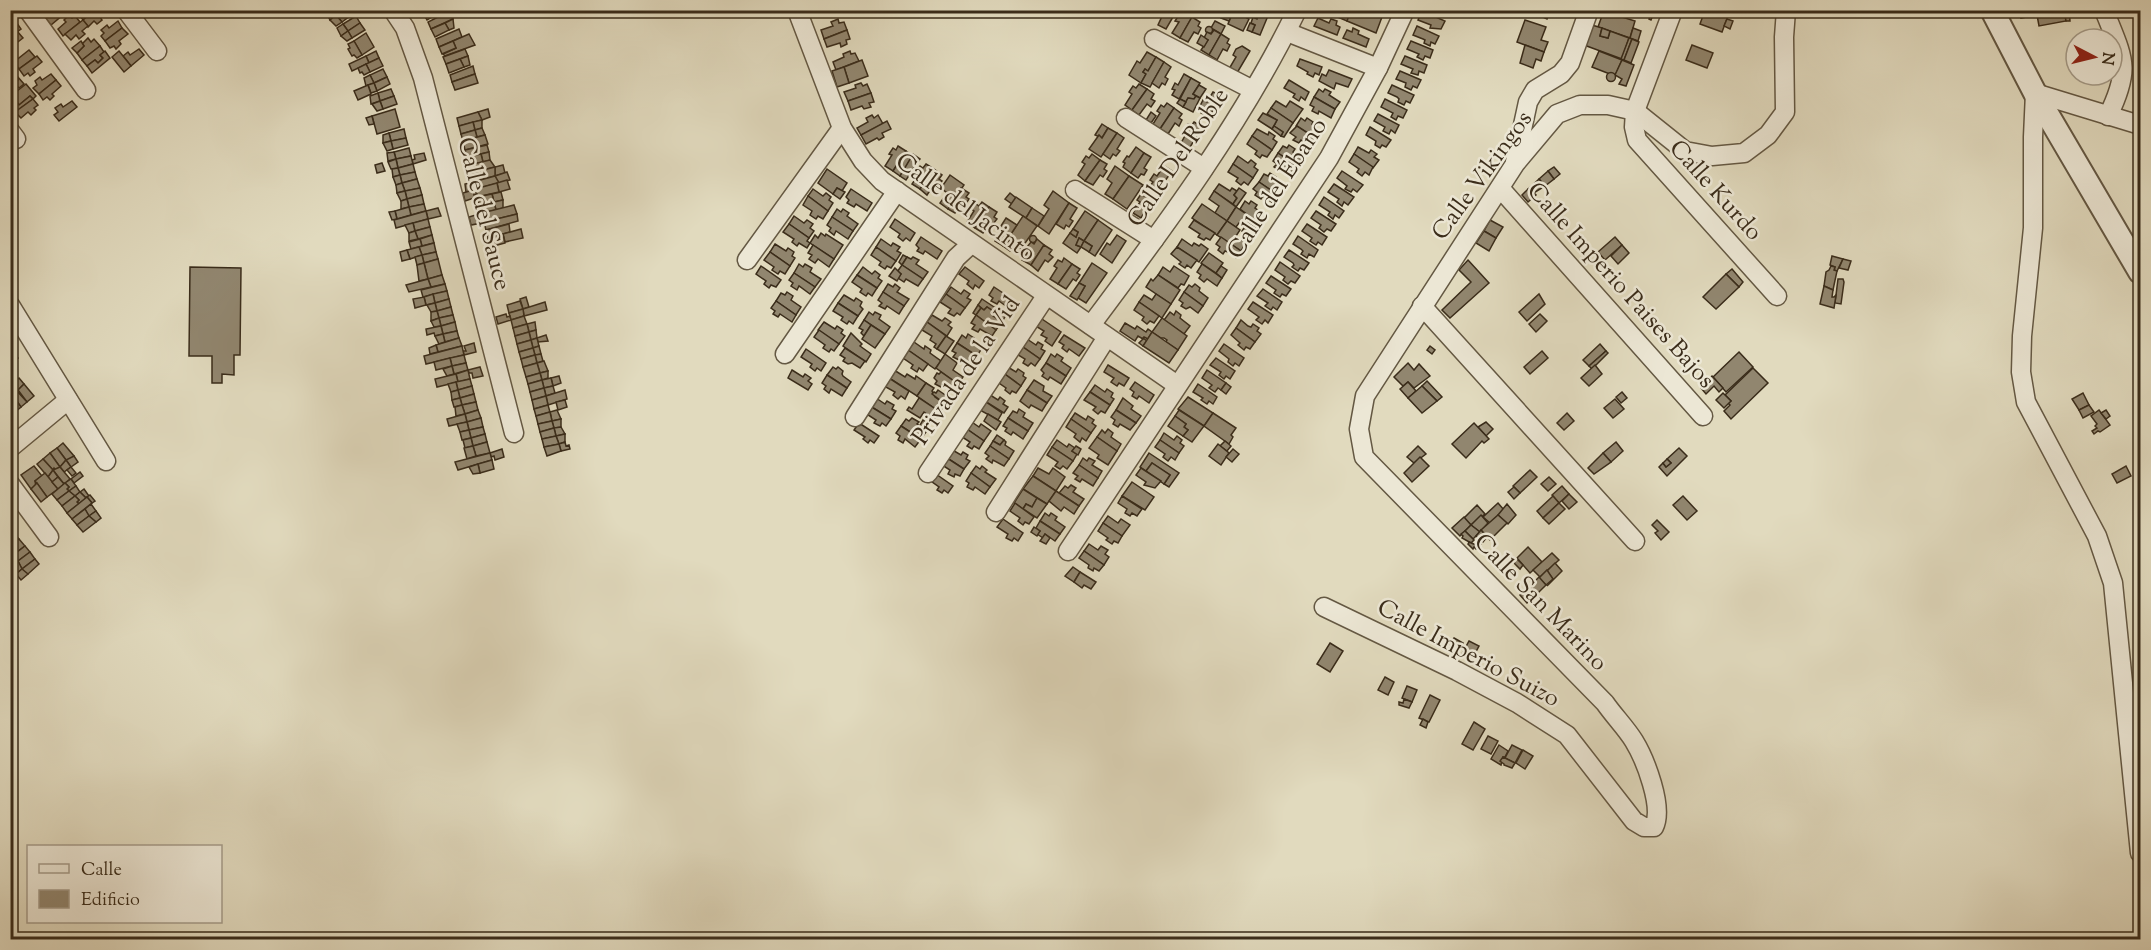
<svg xmlns="http://www.w3.org/2000/svg" width="2151" height="950" viewBox="0 0 2151 950" font-family="'Sorts Mill Goudy',serif">
<style>
.building{fill:#91866f;stroke:#3a2c1a;stroke-width:1.5}
.lines{fill:none;stroke-linecap:round;stroke-linejoin:round}
.minor-casing{stroke:#645843;stroke-width:21}
.tertiary-casing{stroke:#645843;stroke-width:26}
.minor{stroke:#ece7d5;stroke-width:18}
.tertiary{stroke:#ece7d5;stroke-width:22}
.labels{text-anchor:middle;dominant-baseline:central;stroke-width:5;stroke-linejoin:round;paint-order:stroke}
.street-label{font-size:24px;fill:#3a2c1a;stroke:#ece7d5}
</style>
<rect width="100%" height="100%" fill="#e1dabe"/>
<filter id="stains"><feTurbulence type="fractalNoise" baseFrequency=".00333" numOctaves="4"/><feColorMatrix values="0 0 0 0 .2 0 0 0 0 .09 0 0 0 0 .02 0 0 0 .5 -.17"/></filter>
<radialGradient id="worn" r=".72"><stop offset=".6" stop-color="#630" stop-opacity="0"/><stop offset="1" stop-color="#630" stop-opacity=".3"/></radialGradient>
<g class="building">
<polygon points="43,10 57,10 48,17"/>
<polygon points="57,10 64,14 51,25 45,18"/>
<polygon points="76,10 90,10 92,13 83,20"/>
<polygon points="95,10 109,11 100,17 102,20 97,24 94,21 88,27 83,20"/>
<polygon points="329,10 333,10 336,15 330,20 326,12"/>
<polygon points="343,10 352,10 354,13 342,22 336,15"/>
<polygon points="427,10 439,10 440,12 427,20 423,13"/>
<polygon points="814,10 834,10 835,12 829,15 827,12 816,16"/>
<polygon points="1177,10 1166,29 1158,25 1164,12 1162,10"/>
<polygon points="1234,10 1229,21 1221,18 1223,13 1220,10"/>
<polygon points="1234,10 1244,10 1243,13 1246,15 1245,17 1249,19 1243,31 1228,24"/>
<polygon points="1260,10 1270,11 1260,35 1252,32 1255,25 1251,23 1253,17 1257,19"/>
<polygon points="1335,10 1351,10 1347,21 1333,15"/>
<polygon points="1351,10 1365,10 1382,17 1376,33 1347,21"/>
<polygon points="1365,10 1385,10 1382,17"/>
<polygon points="1436,10 1449,10 1447,14 1443,12 1442,17 1435,14"/>
<polygon points="1528,10 1550,10 1547,19"/>
<polygon points="1604,10 1610,10 1612,14 1635,21 1630,38 1598,27"/>
<polygon points="1635,10 1655,10 1651,20 1649,19 1650,16 1642,13 1641,16 1634,14"/>
<polygon points="1705,10 1713,10 1728,16 1722,32 1700,24"/>
<polygon points="2020,10 2057,10 2060,16 2065,15 2066,21 2039,26 2037,15 2021,18"/>
<polygon points="2057,10 2069,10 2070,21 2066,21 2065,15 2060,16"/>
<polygon points="1422,11 1445,21 1441,29 1430,28 1431,25 1418,20"/>
<polygon points="448,12 453,19 431,29 428,22"/>
<polygon points="1184,13 1192,17 1180,38 1172,33 1179,22 1175,21 1179,15 1182,17"/>
<polygon points="69,15 72,18 75,16 80,22 63,36 58,29 66,22 64,20"/>
<polygon points="336,15 342,22 336,26 330,20"/>
<polygon points="12,16 21,29 10,37 10,17"/>
<polygon points="356,16 360,23 348,31 343,24"/>
<polygon points="1192,17 1200,22 1198,26 1201,28 1198,34 1194,32 1188,42 1180,38"/>
<polygon points="1318,18 1329,23 1331,19 1337,21 1336,25 1340,27 1337,35 1314,26"/>
<polygon points="453,19 454,28 449,30 445,23"/>
<polygon points="838,19 839,23 844,22 847,30 824,39 821,30 833,26 831,22"/>
<polygon points="1727,19 1733,21 1730,29 1724,26"/>
<polygon points="83,20 88,26 82,31 85,34 79,39 76,35 71,40 65,34"/>
<polygon points="1525,20 1546,27 1541,40 1548,42 1544,52 1517,42"/>
<polygon points="118,21 122,28 105,41 101,36 104,33 101,30 107,25 109,28"/>
<polygon points="1215,21 1225,26 1221,34 1211,28"/>
<polygon points="360,23 365,30 352,38 348,31"/>
<polygon points="445,23 449,30 435,37 431,29"/>
<polygon points="1250,23 1255,25 1252,32 1247,30"/>
<polygon points="343,24 348,31 341,36 337,28"/>
<polygon points="1592,25 1602,28 1600,36 1608,38 1610,31 1629,38 1622,59 1584,45"/>
<polygon points="1417,26 1439,36 1435,44 1431,42 1430,46 1424,43 1425,40 1423,39 1413,35"/>
<circle cx="1209" cy="30" r="3.5"/>
<polygon points="122,28 128,34 119,41 121,44 116,49 114,46 110,48 105,41"/>
<polygon points="1353,28 1359,31 1358,34 1369,39 1366,47 1343,38 1347,30 1352,32"/>
<polygon points="1602,28 1610,31 1608,38 1600,36"/>
<polygon points="1633,28 1641,31 1638,41 1630,38"/>
<polygon points="459,29 462,37 439,47 436,39"/>
<polygon points="847,30 850,39 846,40 847,44 841,47 840,43 827,47 824,39"/>
<polygon points="1214,30 1221,34 1209,55 1201,50 1208,40 1204,38 1207,32 1211,34"/>
<polygon points="17,31 23,38 14,45 16,47 11,51 10,37"/>
<polygon points="348,31 352,38 347,41 341,36"/>
<polygon points="366,33 374,47 362,55 354,41"/>
<polygon points="469,34 475,45 445,56 443,54 456,48 453,41"/>
<polygon points="1221,34 1229,39 1227,43 1230,45 1227,51 1223,49 1217,60 1209,55"/>
<polygon points="1201,35 1208,40 1204,47 1197,43"/>
<polygon points="88,38 91,42 94,39 100,46 82,60 77,53 84,46 82,44"/>
<polygon points="1629,38 1632,39 1624,60 1621,59"/>
<polygon points="1632,39 1639,42 1631,63 1624,60"/>
<polygon points="81,41 84,46 77,53 72,48"/>
<polygon points="354,41 362,55 357,58 354,55 352,56 348,49 350,48 348,44"/>
<polygon points="453,41 456,48 442,54 439,47"/>
<polygon points="1411,41 1433,50 1430,58 1425,56 1423,60 1417,57 1419,54 1407,49"/>
<polygon points="1525,45 1544,52 1541,61 1536,59 1533,68 1520,63"/>
<polygon points="1692,45 1713,53 1707,68 1686,60"/>
<polygon points="100,46 104,52 100,55 103,58 98,63 95,60 87,66 82,60"/>
<polygon points="1242,46 1250,51 1237,73 1229,69 1236,57 1233,55 1236,49"/>
<polygon points="139,49 144,55 131,66 123,56 128,52 130,55"/>
<polygon points="465,49 468,56 446,64 443,57"/>
<polygon points="29,50 35,57 19,69 14,62"/>
<polygon points="105,51 110,58 92,73 87,66 95,60 98,63 103,58 100,55"/>
<polygon points="119,51 131,66 124,72 112,57"/>
<polygon points="376,51 379,58 369,63 366,56"/>
<polygon points="850,51 851,54 855,53 859,61 836,70 833,62 844,57 843,54"/>
<polygon points="1599,51 1622,60 1615,76 1592,67"/>
<polygon points="1147,52 1156,57 1148,71 1145,69 1143,72 1146,74 1141,83 1129,75 1137,61 1140,63"/>
<polygon points="37,56 42,62 33,69 35,72 30,76 28,73 24,76 19,69"/>
<polygon points="366,56 369,63 352,71 349,64"/>
<polygon points="468,56 470,65 464,67 460,59"/>
<polygon points="1405,56 1427,65 1424,73 1419,71 1418,75 1411,73 1413,69 1401,64"/>
<polygon points="1156,57 1164,62 1150,87 1141,83 1146,74 1143,72 1145,69 1148,71"/>
<polygon points="379,58 383,66 370,72 366,64"/>
<polygon points="460,59 464,67 449,73 446,64"/>
<polygon points="1300,59 1322,67 1319,75 1315,73 1313,77 1307,74 1308,72 1297,66"/>
<polygon points="862,60 868,76 849,83 844,67"/>
<polygon points="1622,60 1634,65 1626,86 1619,84 1622,79 1615,75"/>
<polygon points="1164,62 1171,67 1165,77 1168,79 1165,85 1162,83 1159,88 1152,83"/>
<polygon points="366,64 370,72 364,75 362,72 360,73 358,68"/>
<polygon points="473,66 475,74 452,82 450,75"/>
<polygon points="844,67 849,83 837,87 832,71"/>
<polygon points="383,69 387,77 374,83 370,75"/>
<polygon points="1329,70 1352,79 1348,87 1336,83 1334,89 1319,81 1322,74 1326,76"/>
<polygon points="1400,71 1421,80 1417,88 1413,86 1411,90 1405,87 1406,83 1396,79"/>
<circle cx="1611" cy="77" r="4.5"/>
<polygon points="13,74 18,80 14,83 17,86 12,90 10,76"/>
<polygon points="51,74 56,80 39,94 33,88 37,85 35,81 40,77 42,80"/>
<polygon points="475,74 478,83 455,90 452,82"/>
<polygon points="1184,74 1191,78 1179,99 1172,95 1175,90 1172,89 1175,83 1178,85"/>
<polygon points="370,75 374,83 366,86 364,78"/>
<polygon points="17,76 24,84 19,88 14,83 18,80"/>
<polygon points="387,77 390,84 377,91 374,83"/>
<polygon points="1191,78 1200,83 1193,94 1196,96 1194,99 1188,98 1186,102 1180,99"/>
<polygon points="56,80 61,86 52,94 54,96 50,100 47,97 43,100 39,94"/>
<polygon points="1289,80 1309,92 1305,100 1301,97 1299,101 1293,97 1295,94 1284,88"/>
<polygon points="374,83 377,91 371,93 368,85"/>
<polygon points="861,83 863,86 867,84 871,93 848,101 844,92 856,88 855,85"/>
<polygon points="26,84 36,96 33,99 30,96 19,105 12,95"/>
<polygon points="1139,84 1147,89 1132,110 1125,105 1132,94 1129,92 1133,86 1136,88"/>
<polygon points="368,85 371,94 358,100 354,91"/>
<polygon points="1199,85 1206,89 1200,98 1193,94"/>
<polygon points="1392,85 1414,95 1410,103 1406,101 1404,105 1398,102 1399,99 1397,97 1388,93"/>
<polygon points="391,89 394,96 380,101 378,93"/>
<polygon points="1147,89 1154,94 1151,99 1155,101 1151,107 1147,104 1139,115 1132,110"/>
<polygon points="1319,89 1323,92 1325,89 1331,92 1329,95 1340,102 1335,109 1314,97"/>
<polygon points="1213,92 1221,96 1209,117 1201,113 1203,108 1200,106 1203,100 1207,102"/>
<polygon points="378,93 380,101 371,104 370,96"/>
<polygon points="871,93 874,102 869,103 871,107 864,109 862,106 851,110 848,101"/>
<polygon points="30,96 33,99 15,112 10,106 16,101 19,105"/>
<polygon points="394,96 397,104 383,109 380,101"/>
<polygon points="1196,96 1200,98 1193,112 1183,107 1188,98 1194,99"/>
<polygon points="1314,97 1335,109 1331,118 1319,111 1318,114 1312,111 1314,107 1310,105"/>
<polygon points="33,99 38,105 34,108 36,110 31,115 28,112 21,118 15,112"/>
<polygon points="1180,99 1186,102 1183,107 1177,103"/>
<polygon points="1385,99 1407,110 1403,118 1398,116 1396,120 1391,117 1393,113 1381,107"/>
<polygon points="72,101 77,107 59,121 54,115 58,112 55,108 61,104 63,107"/>
<polygon points="380,101 383,109 377,111 372,104"/>
<polygon points="1276,101 1286,107 1290,101 1303,109 1293,123 1271,108"/>
<polygon points="1167,103 1174,108 1160,129 1153,124 1160,113 1157,111 1161,105 1164,107"/>
<polygon points="1174,108 1182,114 1179,118 1182,120 1179,126 1175,123 1168,134 1160,129"/>
<polygon points="1271,108 1293,123 1284,137 1281,136 1283,132 1274,126 1277,120 1267,114"/>
<polygon points="395,109 400,127 377,134 372,116"/>
<polygon points="488,109 490,117 482,120 478,112"/>
<polygon points="478,112 482,120 459,126 457,118"/>
<polygon points="1151,112 1156,116 1151,123 1146,120"/>
<polygon points="1263,113 1277,120 1272,129 1258,120"/>
<polygon points="1378,114 1399,125 1395,133 1391,130 1389,134 1383,131 1385,127 1374,121"/>
<polygon points="872,115 874,118 878,115 883,124 861,135 857,128 868,122 866,118"/>
<polygon points="372,116 374,124 369,125 366,118"/>
<polygon points="1301,118 1305,121 1307,118 1313,122 1312,124 1321,132 1317,139 1296,126"/>
<polygon points="482,120 482,128 475,130 473,122"/>
<polygon points="887,121 891,129 882,133 884,137 879,140 877,138 866,144 861,135"/>
<polygon points="473,122 475,130 461,134 459,126"/>
<polygon points="1194,122 1202,127 1189,149 1181,143 1187,132 1184,130 1188,124 1192,125"/>
<polygon points="1102,124 1108,128 1102,138 1095,135"/>
<polygon points="1274,126 1283,132 1281,136 1272,129"/>
<polygon points="1297,126 1317,139 1311,147 1301,140 1299,143 1293,140 1296,137 1290,133"/>
<polygon points="1370,127 1391,140 1386,147 1382,145 1380,148 1375,145 1376,141 1366,135"/>
<polygon points="482,128 485,135 477,137 475,130"/>
<polygon points="1108,128 1117,133 1101,157 1089,149 1099,135 1102,138"/>
<polygon points="404,129 406,138 391,141 389,133"/>
<polygon points="1257,129 1268,135 1269,132 1275,136 1273,139 1277,142 1272,150 1252,136"/>
<polygon points="475,130 477,137 463,141 461,134"/>
<polygon points="389,133 391,141 383,143 383,135"/>
<polygon points="1117,133 1124,138 1117,149 1120,151 1116,156 1113,154 1110,159 1103,154"/>
<polygon points="485,135 488,144 465,150 463,141"/>
<polygon points="1252,136 1272,150 1267,157 1262,155 1260,158 1255,154 1257,151 1247,144"/>
<polygon points="406,138 408,145 393,149 391,141"/>
<polygon points="391,141 393,149 387,151 383,143"/>
<polygon points="487,145 489,152 467,157 465,150"/>
<polygon points="1289,145 1295,149 1293,152 1294,154 1302,159 1298,167 1278,153 1283,146 1287,148"/>
<polygon points="898,146 906,151 893,171 885,166 892,155 889,154 893,148 896,150"/>
<polygon points="1136,147 1144,153 1131,173 1123,167 1125,163 1123,162 1127,156 1129,157"/>
<polygon points="1358,147 1367,152 1369,153 1371,150 1377,154 1374,157 1379,160 1373,168 1354,154"/>
<polygon points="409,148 411,156 396,159 394,152"/>
<polygon points="906,151 913,156 900,176 893,171"/>
<polygon points="394,152 396,159 388,161 387,153"/>
<polygon points="489,152 490,160 483,162 481,154"/>
<polygon points="424,153 426,160 413,164 412,160 415,159 414,155"/>
<polygon points="1144,153 1151,157 1144,168 1147,170 1144,175 1141,174 1138,178 1131,173"/>
<polygon points="1278,153 1298,167 1292,174 1282,168 1280,171 1274,167 1277,164 1273,161"/>
<polygon points="481,154 483,162 469,165 467,157"/>
<polygon points="913,154 920,159 906,180 900,176"/>
<polygon points="1092,154 1100,160 1085,181 1078,175 1085,164 1082,162 1086,156 1089,158"/>
<polygon points="1354,154 1373,167 1369,175 1365,172 1362,176 1357,172 1359,169 1349,162"/>
<polygon points="411,156 413,164 398,168 396,159"/>
<polygon points="1238,156 1248,163 1251,160 1256,164 1254,167 1258,170 1253,178 1233,164"/>
<polygon points="396,159 398,168 391,169 388,162"/>
<polygon points="490,160 495,167 471,173 469,165"/>
<polygon points="1100,160 1107,164 1104,169 1107,171 1103,177 1100,175 1093,185 1085,181"/>
<polygon points="382,163 385,171 377,173 375,165"/>
<polygon points="413,164 415,172 400,175 398,168"/>
<polygon points="926,164 934,169 920,189 912,184 919,174 916,172 920,166 923,168"/>
<polygon points="1233,164 1253,178 1248,185 1244,182 1241,185 1236,181 1238,178 1228,172"/>
<polygon points="503,165 505,173 495,176 495,167"/>
<polygon points="1115,166 1129,176 1113,199 1105,194 1112,183 1107,179"/>
<polygon points="1164,166 1172,171 1158,191 1150,186 1153,182 1150,180 1154,174 1157,176"/>
<polygon points="495,167 495,176 473,182 471,173"/>
<polygon points="1554,167 1560,174 1554,179 1548,171"/>
<polygon points="398,168 400,175 393,177 392,169"/>
<polygon points="827,169 847,183 842,191 837,188 833,194 818,183"/>
<polygon points="934,169 942,175 939,179 942,181 938,187 934,184 927,195 920,189"/>
<polygon points="1342,171 1363,185 1357,192 1353,189 1351,192 1345,189 1347,186 1337,178"/>
<polygon points="1548,171 1554,179 1545,186 1539,179"/>
<polygon points="415,172 417,179 402,183 400,175"/>
<polygon points="507,172 510,180 499,183 495,176"/>
<polygon points="1270,173 1276,177 1274,180 1276,182 1284,187 1278,195 1259,182 1264,174 1268,176"/>
<polygon points="400,175 402,183 396,185 393,177"/>
<polygon points="950,175 964,185 948,209 940,203 947,193 941,188"/>
<polygon points="495,176 499,183 475,189 473,182"/>
<polygon points="1129,176 1143,185 1127,209 1113,199"/>
<polygon points="417,179 420,188 405,191 402,183"/>
<polygon points="1539,179 1545,186 1532,194 1528,189"/>
<polygon points="507,180 510,189 499,192 497,183"/>
<polygon points="473,182 473,190 466,192 465,184"/>
<polygon points="1259,182 1278,195 1273,203 1263,196 1261,199 1255,195 1257,192 1253,189"/>
<polygon points="402,183 405,191 397,193 396,185"/>
<polygon points="497,183 499,192 477,197 475,189"/>
<polygon points="1219,184 1230,191 1232,188 1237,191 1234,195 1237,198 1233,204 1214,191"/>
<polygon points="1334,184 1354,197 1348,205 1344,202 1342,206 1337,202 1339,199 1328,192"/>
<polygon points="420,188 422,195 407,199 405,191"/>
<polygon points="837,188 845,192 840,199 833,194"/>
<polygon points="961,188 969,193 966,197 969,199 965,205 962,203 955,213 948,209"/>
<polygon points="1239,188 1246,193 1236,207 1233,204 1237,198 1234,195"/>
<polygon points="813,189 823,196 826,193 831,197 829,200 833,203 828,211 808,196"/>
<polygon points="851,189 872,203 867,211 856,204 854,207 847,203 849,200 846,197"/>
<polygon points="1528,189 1532,194 1534,193 1536,195 1528,202 1522,195"/>
<polygon points="473,190 474,195 477,194 477,197 465,201 463,193"/>
<polygon points="405,191 407,199 401,201 397,193"/>
<polygon points="1053,191 1069,203 1049,234 1038,226 1049,209 1044,205"/>
<polygon points="1214,191 1236,207 1227,221 1215,213 1219,206 1209,199"/>
<polygon points="501,192 503,200 494,202 492,194"/>
<polygon points="1147,192 1154,197 1141,218 1133,213 1140,202 1137,200 1141,194 1144,196"/>
<polygon points="1010,193 1016,198 1012,204 1005,199"/>
<polygon points="492,194 494,202 480,206 477,197"/>
<polygon points="422,195 424,204 409,207 407,199"/>
<polygon points="808,196 828,211 823,219 818,216 816,219 810,215 812,211 803,205"/>
<polygon points="1016,197 1032,208 1026,218 1009,207"/>
<polygon points="1324,197 1344,211 1339,218 1335,215 1333,219 1328,215 1330,212 1319,205"/>
<polygon points="407,199 409,207 401,209 401,201"/>
<polygon points="503,200 503,208 496,210 494,202"/>
<polygon points="1245,201 1249,204 1251,201 1257,205 1255,208 1265,215 1259,223 1240,209"/>
<polygon points="494,202 496,210 482,213 480,206"/>
<polygon points="982,202 989,207 975,228 967,222 974,211 971,209 976,204 979,206"/>
<polygon points="1069,203 1077,208 1070,219 1073,221 1069,227 1066,225 1064,229 1056,224"/>
<polygon points="424,204 426,211 411,215 409,207"/>
<polygon points="1202,204 1227,221 1217,235 1192,218"/>
<polygon points="514,205 517,214 484,222 482,213"/>
<polygon points="409,207 411,215 397,219 395,211"/>
<polygon points="989,207 997,212 994,217 997,219 993,224 990,222 983,233 975,228"/>
<polygon points="1236,207 1259,223 1256,228 1248,222 1244,227 1239,223 1236,227 1227,221"/>
<polygon points="438,208 441,216 428,219 426,211"/>
<polygon points="1032,208 1044,216 1038,226 1026,218"/>
<polygon points="837,209 841,212 843,209 849,213 847,216 858,224 853,231 832,217"/>
<polygon points="395,211 397,219 392,220 389,212"/>
<polygon points="426,211 428,219 396,228 394,220"/>
<polygon points="1085,211 1098,220 1084,241 1079,238 1076,245 1081,247 1077,253 1063,243 1070,233 1076,237 1078,232 1073,229"/>
<polygon points="1316,211 1336,224 1331,231 1327,229 1324,232 1319,228 1321,225 1311,218"/>
<polygon points="482,213 481,223 471,225 469,217"/>
<polygon points="517,214 518,221 486,230 484,222"/>
<polygon points="794,216 804,223 807,220 813,224 810,228 814,231 809,238 789,224"/>
<polygon points="1023,216 1037,226 1021,249 1007,240"/>
<polygon points="832,217 853,231 848,239 836,231 834,235 829,231 831,228 827,225"/>
<polygon points="1006,218 1017,225 1003,246 995,241 1002,231 999,229"/>
<polygon points="428,219 430,227 415,231 413,223"/>
<polygon points="895,219 915,233 910,241 906,238 903,241 898,237 900,234 890,227"/>
<polygon points="1098,220 1112,230 1095,256 1089,252 1092,246 1084,241"/>
<polygon points="1194,220 1215,233 1210,240 1206,238 1204,240 1198,237 1200,234 1189,227"/>
<polygon points="1490,220 1503,227 1496,238 1484,231"/>
<polygon points="1227,221 1240,230 1236,236 1246,243 1241,251 1217,235"/>
<polygon points="1248,222 1256,228 1259,223 1262,225 1253,239 1242,231"/>
<polygon points="413,223 415,231 409,233 405,225"/>
<polygon points="509,224 510,232 488,238 486,230"/>
<polygon points="789,224 809,238 807,241 810,243 807,248 799,243 797,246 792,242 794,239 783,232"/>
<polygon points="1307,224 1327,237 1322,245 1318,242 1316,245 1310,241 1312,238 1302,231"/>
<polygon points="430,227 432,235 418,239 415,231"/>
<polygon points="521,229 523,238 505,242 503,234"/>
<polygon points="1073,229 1078,232 1076,237 1070,233"/>
<polygon points="415,231 418,239 409,241 409,233"/>
<polygon points="1484,231 1496,238 1489,251 1476,243"/>
<polygon points="821,233 825,236 826,234 843,245 834,259 810,243 815,235 818,238"/>
<polygon points="503,234 505,243 490,247 488,238"/>
<polygon points="432,235 434,243 422,246 420,239"/>
<polygon points="1117,235 1126,241 1112,263 1100,254 1107,243 1110,245"/>
<circle cx="1033" cy="239" r="3.5"/>
<polygon points="1298,236 1318,250 1314,257 1309,254 1307,258 1301,254 1303,251 1301,249 1293,244"/>
<polygon points="921,237 942,251 937,259 925,251 923,254 917,251 919,248 916,245"/>
<polygon points="1221,237 1241,251 1236,258 1228,252 1225,251 1223,254 1218,250 1220,247 1216,244"/>
<polygon points="1615,237 1622,245 1605,260 1598,252"/>
<polygon points="1079,238 1084,241 1081,247 1076,245"/>
<polygon points="420,239 422,246 411,249 409,242"/>
<polygon points="881,239 891,246 893,243 900,247 897,251 901,253 896,261 876,247"/>
<polygon points="1037,239 1044,245 1031,265 1022,260 1030,249 1027,247 1031,242 1034,244"/>
<polygon points="1182,239 1192,246 1194,243 1199,246 1201,244 1208,249 1199,262 1177,247"/>
<polygon points="1007,240 1015,245 1010,251 1003,246"/>
<polygon points="1084,241 1092,246 1089,252 1081,247"/>
<polygon points="434,243 436,252 422,255 419,247"/>
<polygon points="775,244 786,251 788,248 794,252 792,256 795,258 790,266 770,252"/>
<polygon points="813,245 834,259 829,267 818,259 815,263 809,259 812,255 808,253"/>
<polygon points="1044,245 1052,250 1049,254 1053,257 1048,262 1045,260 1038,271 1031,265"/>
<polygon points="1622,245 1629,253 1618,264 1611,256"/>
<polygon points="419,247 422,255 410,259 407,250"/>
<polygon points="876,247 896,261 891,268 887,266 885,269 879,265 881,262 871,255"/>
<polygon points="1177,247 1197,260 1191,268 1187,265 1185,268 1179,264 1181,262 1171,254"/>
<polygon points="407,250 410,259 402,261 400,252"/>
<polygon points="1289,250 1309,263 1304,270 1300,268 1298,271 1292,267 1294,265 1293,263 1284,257"/>
<polygon points="436,252 438,259 424,263 422,255"/>
<polygon points="770,252 790,266 785,274 780,271 778,274 772,270 774,267 764,260"/>
<polygon points="1209,253 1223,263 1216,273 1201,263"/>
<polygon points="422,255 424,263 417,265 415,257"/>
<polygon points="903,255 907,257 902,265 899,262"/>
<polygon points="1832,256 1843,259 1837,271 1834,270 1835,267 1830,265"/>
<polygon points="907,257 911,259 913,257 919,260 916,264 928,272 923,279 902,265"/>
<polygon points="1064,258 1072,264 1058,284 1050,279 1057,268 1054,266 1058,260 1062,262"/>
<polygon points="438,259 442,275 428,279 424,263"/>
<polygon points="1843,259 1851,261 1848,270 1839,268"/>
<polygon points="1468,260 1489,283 1450,318 1442,310 1471,282 1459,270"/>
<polygon points="1280,262 1300,276 1295,283 1291,281 1288,284 1283,280 1285,277 1275,270"/>
<polygon points="424,263 428,279 419,281 417,265"/>
<polygon points="1092,263 1107,273 1086,303 1078,298 1085,286 1079,283"/>
<polygon points="799,264 803,267 805,264 812,268 810,272 821,279 815,287 794,273"/>
<polygon points="1072,264 1080,269 1077,273 1080,275 1076,281 1073,279 1066,289 1058,284"/>
<polygon points="1202,264 1222,278 1217,286 1207,279 1204,282 1199,278 1201,275 1197,272"/>
<polygon points="902,265 923,279 918,286 906,279 904,282 898,278 901,274 897,272"/>
<polygon points="761,266 781,280 776,287 771,285 769,288 764,284 766,281 756,274"/>
<polygon points="1174,266 1189,276 1184,285 1181,284 1178,288 1158,275 1163,267 1170,272"/>
<polygon points="1221,266 1227,270 1222,278 1216,273"/>
<polygon points="1831,266 1835,267 1834,270 1837,271 1833,290 1824,286 1826,272 1829,270"/>
<polygon points="190,267 241,268 240,355 234,355 234,375 222,374 222,383 212,383 212,356 189,356"/>
<polygon points="863,267 872,274 875,271 880,275 878,278 882,281 877,288 857,275"/>
<polygon points="965,267 984,281 979,288 975,285 973,289 967,284 969,281 959,274"/>
<polygon points="895,268 901,274 897,281 889,276"/>
<polygon points="1732,269 1743,282 1739,287 1726,274"/>
<polygon points="794,273 815,287 810,294 799,286 797,290 791,286 793,283 789,280"/>
<polygon points="1726,274 1739,287 1716,309 1703,297"/>
<polygon points="442,275 445,284 431,287 428,279"/>
<polygon points="857,275 877,288 872,296 868,293 866,296 860,292 862,289 852,282"/>
<polygon points="1158,275 1180,290 1171,304 1146,287 1151,279 1153,281"/>
<polygon points="1271,276 1291,289 1286,296 1282,294 1280,297 1274,293 1276,290 1266,283"/>
<polygon points="428,279 431,287 409,292 406,285"/>
<polygon points="1838,279 1843,279 1844,282 1841,304 1835,303"/>
<polygon points="1079,283 1085,286 1077,300 1070,296"/>
<polygon points="445,284 447,291 423,297 421,290"/>
<polygon points="888,284 893,287 895,284 900,288 897,292 909,299 904,306 883,292"/>
<polygon points="1195,284 1200,288 1199,291 1208,298 1203,306 1184,292 1189,285 1192,287"/>
<polygon points="1824,286 1833,290 1832,297 1834,297 1836,295 1834,308 1820,304"/>
<polygon points="951,287 961,294 964,290 970,294 967,298 971,300 965,308 946,294"/>
<polygon points="994,287 1015,301 1010,309 999,301 997,304 991,301 993,298 989,295"/>
<polygon points="1263,289 1282,302 1277,310 1273,307 1271,310 1265,306 1268,303 1257,296"/>
<polygon points="447,291 449,299 435,303 433,294"/>
<polygon points="787,292 793,296 791,300 801,307 796,315 776,301 781,293 785,295"/>
<polygon points="883,292 904,306 899,314 887,306 885,309 879,306 882,303 878,300"/>
<polygon points="1184,292 1203,306 1198,313 1190,307 1186,309 1181,306 1183,303 1179,300"/>
<polygon points="433,294 435,303 426,305 424,297"/>
<polygon points="946,294 965,308 960,315 957,313 954,316 948,313 951,309 940,302"/>
<polygon points="1156,294 1171,304 1162,318 1139,302 1144,295 1152,300"/>
<polygon points="1539,294 1545,304 1527,321 1519,312"/>
<polygon points="844,295 854,301 856,298 862,302 860,306 863,309 858,316 838,303"/>
<polygon points="424,297 426,305 415,308 413,299"/>
<polygon points="526,297 529,307 523,309 520,299"/>
<polygon points="449,299 451,307 437,311 435,303"/>
<polygon points="982,299 1006,315 1002,322 991,314 993,311 987,307 984,310 978,305"/>
<polygon points="520,301 523,309 509,313 507,305"/>
<polygon points="776,301 796,315 792,322 780,314 778,317 773,314 775,311 771,308"/>
<polygon points="545,302 547,310 524,316 523,309"/>
<polygon points="1139,302 1159,316 1154,323 1150,321 1147,324 1142,320 1144,317 1134,310"/>
<polygon points="1253,302 1273,315 1268,323 1265,320 1262,324 1256,320 1259,317 1248,309"/>
<polygon points="435,303 437,311 431,312 427,305"/>
<polygon points="838,303 858,316 853,324 849,321 847,324 841,320 843,317 833,311"/>
<polygon points="978,305 981,308 976,315 973,313"/>
<polygon points="451,307 453,315 439,318 437,311"/>
<polygon points="987,307 993,311 991,314 993,316 1002,322 996,330 976,315 981,308 984,310"/>
<polygon points="523,309 524,316 511,320 509,313"/>
<polygon points="437,311 439,318 431,321 431,312"/>
<polygon points="1176,311 1181,315 1180,318 1190,326 1184,334 1164,320 1170,312 1174,315"/>
<polygon points="869,312 873,315 875,312 881,315 879,319 890,327 885,334 864,320"/>
<polygon points="506,314 507,317 510,316 511,320 498,324 496,317"/>
<polygon points="1540,314 1547,321 1536,332 1529,324"/>
<polygon points="453,315 455,322 441,326 439,318"/>
<polygon points="932,315 942,321 945,318 951,322 948,325 952,328 947,336 927,322"/>
<polygon points="976,315 996,330 992,336 980,329 978,332 972,329 975,325 971,323"/>
<polygon points="524,316 527,324 513,328 511,320"/>
<polygon points="1039,317 1061,332 1052,346 1045,341 1047,338 1041,335 1044,331 1034,325"/>
<polygon points="439,318 441,326 434,327 431,321"/>
<polygon points="1162,318 1187,336 1178,350 1166,342 1167,340 1164,338 1161,338 1152,332"/>
<polygon points="864,320 871,325 864,336 861,333 863,330 859,328"/>
<polygon points="1241,320 1248,326 1251,327 1253,324 1259,328 1257,331 1261,334 1255,342 1236,328"/>
<polygon points="455,322 457,331 443,334 441,326"/>
<polygon points="535,322 536,330 529,332 527,324"/>
<polygon points="824,322 835,329 837,326 843,330 841,333 845,336 839,344 818,330"/>
<polygon points="927,322 946,336 937,349 934,347 936,344 930,340 932,336 922,330"/>
<polygon points="1125,323 1135,329 1137,326 1146,332 1148,329 1152,332 1148,339 1144,337 1143,338 1147,341 1143,346 1139,343 1143,339 1138,336 1135,341 1120,331"/>
<polygon points="527,324 529,332 515,336 513,328"/>
<polygon points="871,325 885,334 875,348 862,339"/>
<polygon points="441,326 443,334 435,336 434,333 427,335 426,329"/>
<polygon points="1236,328 1255,342 1250,349 1246,347 1244,350 1238,345 1240,343 1231,335"/>
<polygon points="536,330 537,338 531,340 529,332"/>
<polygon points="819,330 839,344 834,351 831,349 829,352 823,348 825,345 814,337"/>
<polygon points="457,331 459,338 445,342 443,334"/>
<polygon points="529,332 531,340 517,344 515,336"/>
<polygon points="1152,332 1178,350 1169,363 1143,346"/>
<polygon points="851,333 862,344 860,346 871,354 866,362 843,346"/>
<polygon points="443,334 445,342 439,344 435,336"/>
<polygon points="968,334 974,338 972,342 982,348 977,356 957,343 962,335 966,338"/>
<polygon points="546,335 548,341 538,342 537,338"/>
<polygon points="1064,335 1085,348 1079,356 1069,349 1067,352 1062,348 1064,345 1059,342"/>
<polygon points="946,336 954,341 945,354 937,349"/>
<polygon points="1024,337 1036,345 1038,342 1043,345 1041,349 1045,351 1040,359 1019,344"/>
<polygon points="459,338 462,346 438,352 436,345"/>
<polygon points="537,338 539,346 533,348 531,340"/>
<polygon points="531,340 533,348 519,352 517,344"/>
<polygon points="914,342 924,349 925,346 931,350 930,353 941,361 935,369 908,350"/>
<polygon points="474,343 476,352 464,355 463,351 466,351 464,346"/>
<polygon points="957,343 977,356 972,364 962,357 959,360 953,357 956,353 952,351"/>
<polygon points="1224,344 1244,358 1239,366 1235,363 1233,366 1228,362 1229,359 1219,351"/>
<polygon points="1600,344 1606,351 1589,366 1583,360"/>
<polygon points="436,345 438,352 430,354 429,348"/>
<polygon points="1020,345 1040,359 1035,366 1031,363 1028,366 1023,363 1025,359 1015,353"/>
<polygon points="462,346 464,355 426,364 424,356"/>
<polygon points="539,346 541,354 535,355 533,348"/>
<polygon points="1430,346 1435,350 1432,354 1427,350"/>
<polygon points="533,348 535,355 521,359 519,352"/>
<polygon points="845,348 865,361 860,368 852,363 848,364 843,361 845,358 840,355"/>
<polygon points="806,349 826,363 821,371 817,368 815,371 810,367 812,364 801,357"/>
<polygon points="908,350 928,364 923,371 919,368 917,372 911,368 913,365 903,358"/>
<polygon points="1542,351 1548,358 1530,374 1524,367"/>
<polygon points="1606,351 1608,353 1592,369 1589,366"/>
<polygon points="14,352 18,358 10,364 10,355"/>
<polygon points="1739,352 1753,367 1726,392 1713,377"/>
<polygon points="541,354 543,361 537,363 535,355"/>
<polygon points="945,354 957,363 953,370 963,377 958,384 936,368"/>
<polygon points="1051,354 1055,357 1057,354 1063,358 1061,361 1071,368 1066,376 1046,363"/>
<polygon points="464,355 466,363 452,366 450,358"/>
<polygon points="535,355 537,363 523,367 521,359"/>
<polygon points="450,358 452,366 436,370 434,362"/>
<polygon points="1216,358 1235,371 1230,379 1226,376 1224,379 1219,375 1221,372 1210,365"/>
<polygon points="544,361 548,371 540,373 537,363"/>
<polygon points="466,363 468,370 454,374 452,366"/>
<polygon points="537,363 540,373 526,377 523,367"/>
<polygon points="1046,363 1066,376 1061,384 1050,377 1048,380 1042,376 1044,373 1041,370"/>
<polygon points="1408,363 1414,370 1419,364 1430,376 1414,388 1408,382 1403,386 1394,377"/>
<polygon points="1108,365 1129,378 1124,386 1119,383 1117,386 1111,382 1114,378 1104,372"/>
<polygon points="1595,365 1602,374 1589,386 1581,378"/>
<polygon points="452,366 454,374 447,376 443,369"/>
<polygon points="1006,366 1016,372 1018,369 1024,373 1023,376 1026,378 1021,386 1002,372"/>
<polygon points="480,367 483,376 473,378 472,373 469,373 468,370"/>
<polygon points="833,367 836,369 838,367 843,371 842,374 843,376 851,382 847,388 827,375"/>
<polygon points="1753,368 1768,383 1731,419 1724,411 1730,405 1728,403 1731,401 1725,395"/>
<polygon points="468,370 470,379 458,382 456,374"/>
<polygon points="792,370 803,377 805,374 811,378 808,381 812,384 808,390 788,378"/>
<polygon points="894,370 905,377 907,374 915,379 916,376 926,383 917,396 889,378"/>
<polygon points="1207,370 1226,383 1221,390 1218,388 1215,392 1209,388 1212,385 1202,378"/>
<polygon points="548,371 548,378 542,380 540,373"/>
<polygon points="941,372 958,384 953,391 943,385 941,387 935,384 937,381 934,378 937,373 939,374"/>
<polygon points="1002,372 1021,386 1016,393 1012,391 1010,394 1005,390 1006,388 996,381"/>
<polygon points="540,373 542,380 528,384 526,377"/>
<polygon points="456,374 458,382 437,387 435,379"/>
<polygon points="827,375 847,388 842,396 831,389 829,393 824,389 826,386 822,383"/>
<polygon points="559,376 561,383 553,386 551,378"/>
<polygon points="1712,376 1723,388 1719,392 1714,386 1706,394 1701,388"/>
<polygon points="19,378 24,384 18,390 13,383"/>
<polygon points="551,378 553,386 544,388 542,380"/>
<polygon points="889,378 909,391 905,399 901,396 898,399 893,395 895,392 884,386"/>
<polygon points="470,379 472,386 458,390 456,382"/>
<polygon points="542,380 544,388 530,392 528,384"/>
<polygon points="1034,380 1044,386 1043,391 1052,396 1047,403 1027,390"/>
<polygon points="1427,381 1442,397 1437,401 1422,386"/>
<polygon points="456,382 458,390 451,392 448,384"/>
<polygon points="1135,382 1154,395 1149,403 1139,396 1137,399 1132,396 1134,392 1130,389"/>
<polygon points="1408,382 1416,391 1408,398 1400,389"/>
<polygon points="13,383 18,390 16,390 11,393 10,385"/>
<polygon points="926,383 934,388 932,391 935,397 945,404 940,412 917,396"/>
<polygon points="1226,383 1231,387 1226,394 1221,390"/>
<polygon points="24,384 34,396 27,402 18,390"/>
<polygon points="1198,384 1217,397 1213,404 1209,401 1207,404 1201,400 1203,398 1193,392"/>
<polygon points="1095,385 1105,392 1107,389 1113,393 1111,397 1114,399 1110,405 1090,392"/>
<polygon points="472,386 474,394 460,398 458,390"/>
<polygon points="553,386 555,393 546,396 544,388"/>
<polygon points="1422,386 1437,401 1422,413 1408,398"/>
<polygon points="544,388 546,396 532,400 530,392"/>
<polygon points="16,390 27,402 21,407 11,393"/>
<polygon points="458,390 460,398 452,400 451,392"/>
<polygon points="565,390 567,399 548,405 546,396"/>
<polygon points="938,390 948,397 944,403 932,394 934,392 936,393"/>
<polygon points="1027,390 1047,403 1042,411 1031,405 1029,408 1020,401"/>
<polygon points="1090,392 1110,405 1105,413 1101,411 1098,414 1093,410 1096,407 1084,400"/>
<polygon points="1622,392 1627,398 1621,403 1616,397"/>
<polygon points="11,393 21,407 15,412 10,406"/>
<polygon points="987,393 998,400 1000,397 1005,401 1003,404 1008,407 1004,413 983,400"/>
<polygon points="1723,393 1731,401 1724,408 1716,400"/>
<polygon points="2083,393 2089,405 2079,410 2072,399"/>
<polygon points="474,394 476,402 462,405 460,398"/>
<polygon points="546,396 548,405 534,409 532,400"/>
<polygon points="1188,397 1213,413 1204,426 1178,409"/>
<polygon points="460,398 462,405 454,407 452,400"/>
<polygon points="876,398 885,404 887,401 894,405 892,409 896,411 891,419 870,406"/>
<polygon points="919,398 940,412 934,419 924,412 920,418 907,410 909,407 912,409"/>
<polygon points="1123,398 1133,406 1131,409 1141,416 1136,423 1116,410"/>
<polygon points="1615,399 1624,409 1613,418 1604,408"/>
<polygon points="565,400 567,407 558,410 556,402"/>
<polygon points="983,400 1002,413 998,420 978,409"/>
<polygon points="476,402 478,410 465,414 462,405"/>
<polygon points="462,405 465,414 456,416 455,407"/>
<polygon points="548,405 550,412 536,416 534,409"/>
<polygon points="2089,405 2094,412 2083,418 2079,410"/>
<polygon points="870,406 891,419 886,426 882,423 880,426 874,423 876,420 865,413"/>
<polygon points="1019,409 1025,413 1023,417 1033,423 1028,431 1008,418 1013,411 1017,413"/>
<polygon points="478,410 481,418 467,422 465,414"/>
<polygon points="557,410 561,419 552,421 550,412"/>
<polygon points="1116,410 1136,423 1130,430 1120,424 1118,427 1113,424 1115,420 1111,417"/>
<polygon points="1179,410 1204,426 1192,442 1183,436 1188,430 1184,427 1186,424 1175,416"/>
<polygon points="2099,410 2110,425 2100,432 2098,431 2094,434 2092,431 2097,428 2095,426 2097,424 2091,416"/>
<polygon points="2106,410 2110,416 2106,419 2101,413"/>
<polygon points="550,412 552,421 538,424 536,416"/>
<polygon points="1075,413 1086,420 1088,416 1094,420 1092,423 1096,426 1091,433 1071,419"/>
<polygon points="1213,413 1236,428 1231,435 1233,437 1229,444 1204,426"/>
<polygon points="1567,413 1574,421 1564,430 1557,423"/>
<polygon points="465,414 467,422 449,426 447,419"/>
<polygon points="988,414 1001,422 996,430 984,421"/>
<polygon points="1175,416 1186,424 1184,427 1188,430 1183,436 1168,426"/>
<polygon points="481,418 483,427 469,430 467,422"/>
<polygon points="912,418 919,422 917,424 920,426 919,427 926,432 921,439 901,426 906,419 909,421"/>
<polygon points="1008,418 1028,431 1023,439 1013,432 1011,435 1005,431 1007,428 1003,426"/>
<polygon points="561,419 561,427 554,428 552,421"/>
<polygon points="1071,419 1091,433 1086,441 1082,438 1080,442 1074,437 1076,434 1066,427"/>
<polygon points="923,420 929,425 925,431 919,427"/>
<polygon points="969,420 979,427 981,424 991,431 984,441 964,427"/>
<polygon points="552,421 554,428 540,432 538,424"/>
<polygon points="467,422 469,430 460,432 457,424"/>
<polygon points="1486,422 1493,429 1486,436 1478,427"/>
<polygon points="859,423 879,436 874,443 870,440 868,443 863,439 865,437 854,430"/>
<polygon points="1474,423 1489,439 1484,443 1482,441 1466,458 1452,444"/>
<polygon points="901,426 921,439 915,447 905,439 903,443 898,440 900,436 896,433"/>
<polygon points="483,427 485,434 471,438 469,430"/>
<polygon points="561,427 565,434 556,436 554,428"/>
<polygon points="964,427 984,441 979,449 974,446 972,449 967,446 970,442 959,435"/>
<polygon points="554,428 556,436 542,439 540,432"/>
<polygon points="1108,429 1113,433 1111,437 1121,444 1117,451 1097,437 1102,430 1105,433"/>
<polygon points="469,430 471,438 462,440 460,432"/>
<polygon points="1164,433 1174,440 1177,436 1182,440 1180,443 1184,446 1179,453 1160,440"/>
<polygon points="485,434 487,442 473,446 471,438"/>
<polygon points="565,434 565,442 559,444 556,436"/>
<polygon points="997,435 1004,440 1000,445 993,441"/>
<polygon points="556,436 559,444 544,447 542,439"/>
<polygon points="1097,437 1117,451 1108,465 1097,458 1099,455 1089,448"/>
<polygon points="471,438 473,446 465,448 463,440"/>
<polygon points="1004,440 1006,442 1005,445 1014,451 1009,459 990,446 993,441 1000,445"/>
<polygon points="1057,440 1067,447 1069,444 1075,448 1072,451 1077,454 1073,461 1052,447"/>
<polygon points="1160,440 1179,453 1175,460 1171,457 1168,461 1163,457 1165,454 1155,447"/>
<polygon points="1225,441 1231,446 1227,451 1220,446"/>
<polygon points="487,442 490,453 476,456 473,446"/>
<polygon points="565,442 566,446 569,445 570,449 561,451 559,444"/>
<polygon points="1616,442 1623,451 1611,462 1603,453"/>
<polygon points="63,443 74,456 69,460 66,460 57,448"/>
<polygon points="559,444 561,451 547,456 544,447"/>
<polygon points="1218,444 1229,453 1221,465 1209,456"/>
<polygon points="473,446 476,456 467,459 464,448"/>
<polygon points="990,446 1009,459 1004,466 993,460 992,463 986,459 989,456 985,453"/>
<polygon points="1076,446 1081,449 1078,455 1072,451"/>
<polygon points="1418,446 1426,454 1414,463 1407,457"/>
<polygon points="1052,447 1073,461 1067,469 1063,466 1060,469 1055,466 1058,462 1047,455"/>
<polygon points="57,448 66,460 60,467 50,453"/>
<polygon points="949,448 961,455 963,452 968,455 966,459 970,461 964,469 944,456"/>
<polygon points="1679,448 1687,456 1667,476 1659,467 1663,463 1666,467 1671,463 1667,459"/>
<polygon points="502,449 504,457 495,460 494,456 491,457 490,453"/>
<polygon points="1233,449 1239,454 1232,462 1226,457"/>
<polygon points="50,453 60,467 56,470 54,468 53,470 43,459"/>
<polygon points="490,453 492,460 458,470 455,462"/>
<polygon points="1149,453 1179,473 1169,487 1164,484 1170,475 1152,463 1146,471 1140,467"/>
<polygon points="1603,453 1611,462 1594,474 1588,468"/>
<polygon points="74,456 78,462 71,467 66,460"/>
<polygon points="944,456 964,469 960,476 955,474 954,477 948,474 950,470 939,463"/>
<polygon points="1420,457 1429,466 1412,482 1404,473"/>
<polygon points="1083,458 1087,461 1089,458 1095,461 1092,465 1102,471 1098,478 1079,465"/>
<polygon points="43,459 53,470 48,477 37,464"/>
<polygon points="1667,459 1671,463 1666,467 1663,463"/>
<polygon points="66,460 71,467 64,472 60,467"/>
<polygon points="492,460 494,469 480,473 478,464"/>
<polygon points="1152,463 1170,475 1164,484 1146,471"/>
<polygon points="478,464 480,473 473,474 469,467"/>
<polygon points="1079,465 1098,478 1093,486 1082,479 1080,482 1075,479 1078,476 1073,473"/>
<polygon points="34,466 42,476 35,481 36,486 31,489 21,475"/>
<polygon points="976,466 980,469 982,466 987,470 985,472 996,479 990,487 971,473"/>
<polygon points="2126,466 2131,476 2117,483 2112,474"/>
<polygon points="60,467 70,479 64,484 53,470"/>
<polygon points="71,467 76,473 72,476 67,470"/>
<polygon points="1038,468 1049,474 1053,468 1065,477 1056,491 1033,476"/>
<polygon points="1141,468 1161,481 1155,488 1144,485 1146,482 1136,475"/>
<polygon points="53,470 58,477 52,482 48,477"/>
<polygon points="1530,470 1537,477 1520,493 1513,486"/>
<polygon points="80,472 83,476 74,483 71,479"/>
<polygon points="933,472 953,486 948,493 944,490 942,493 937,490 939,487 928,479"/>
<polygon points="45,473 58,489 47,497 35,481"/>
<polygon points="971,473 990,487 985,494 975,487 973,490 967,487 969,483 966,481"/>
<polygon points="1033,476 1056,491 1047,504 1023,489"/>
<polygon points="58,477 64,484 58,489 52,482"/>
<polygon points="1549,477 1556,484 1548,491 1541,484"/>
<polygon points="71,479 76,486 69,491 67,489 69,487 65,483"/>
<polygon points="1132,482 1154,497 1145,510 1122,496"/>
<polygon points="37,483 47,497 41,502 31,489"/>
<polygon points="65,483 69,487 67,489 69,491 57,500 52,494"/>
<polygon points="1071,485 1076,488 1073,492 1084,499 1079,506 1059,493 1065,486 1068,488"/>
<polygon points="76,486 80,492 75,496 69,491"/>
<polygon points="1562,486 1569,494 1559,503 1552,495"/>
<polygon points="1514,487 1520,493 1514,499 1508,492"/>
<polygon points="84,489 89,496 86,498 80,492"/>
<polygon points="1023,489 1037,498 1032,507 1026,504 1023,509 1014,503"/>
<polygon points="69,491 75,496 62,506 57,500"/>
<polygon points="1056,491 1079,506 1074,514 1064,507 1061,511 1049,501"/>
<polygon points="80,492 86,498 79,504 77,502 79,500 75,496"/>
<polygon points="1569,494 1577,502 1569,509 1562,501"/>
<polygon points="90,495 95,501 92,503 87,497"/>
<polygon points="75,496 79,500 77,502 79,504 67,513 62,506"/>
<polygon points="1122,496 1142,509 1137,516 1132,513 1130,516 1125,513 1127,509 1118,503"/>
<polygon points="1553,496 1559,503 1543,518 1537,511"/>
<polygon points="1683,496 1697,511 1687,520 1673,505"/>
<polygon points="87,497 92,503 72,519 67,513"/>
<polygon points="1037,498 1047,504 1037,518 1023,509 1026,504 1032,507"/>
<polygon points="1015,503 1034,517 1029,524 1025,522 1023,525 1018,521 1020,518 1010,511"/>
<polygon points="1498,503 1504,510 1490,523 1483,517"/>
<polygon points="1559,503 1565,509 1549,524 1543,518"/>
<polygon points="91,504 96,511 89,516 85,509"/>
<polygon points="1507,504 1516,515 1508,524 1498,515"/>
<polygon points="1477,505 1485,514 1471,525 1464,518"/>
<polygon points="85,509 89,516 77,525 72,519"/>
<polygon points="96,511 101,518 96,522 89,516"/>
<polygon points="1045,513 1049,516 1051,513 1057,517 1055,520 1065,527 1060,534 1040,521"/>
<polygon points="1481,515 1488,523 1480,532 1471,525"/>
<polygon points="1498,515 1507,523 1490,540 1481,530"/>
<polygon points="89,516 96,522 83,532 77,525"/>
<polygon points="1108,516 1118,523 1121,519 1130,525 1122,536 1103,523"/>
<polygon points="1464,517 1471,525 1460,536 1452,528"/>
<polygon points="1003,519 1023,533 1018,541 1014,538 1012,541 1006,538 1008,534 997,527"/>
<polygon points="1657,520 1669,532 1661,540 1655,533 1658,531 1652,525"/>
<polygon points="1040,521 1060,534 1055,541 1045,534 1043,538 1037,534 1040,531 1036,528"/>
<polygon points="1103,523 1122,536 1118,543 1114,541 1112,544 1106,540 1108,538 1098,531"/>
<polygon points="1471,525 1480,532 1473,539 1465,531"/>
<polygon points="1034,527 1040,531 1037,536 1031,532"/>
<polygon points="1481,530 1487,537 1483,542 1476,536"/>
<polygon points="1465,531 1474,540 1471,543 1462,538 1463,536 1461,534"/>
<polygon points="14,533 19,539 10,545 10,536"/>
<polygon points="1045,534 1050,538 1046,544 1040,541"/>
<polygon points="19,539 25,546 10,557 10,545"/>
<polygon points="1469,542 1476,545 1478,542 1481,544 1476,549 1474,547 1473,549 1468,544"/>
<polygon points="1089,544 1098,550 1101,546 1108,550 1105,554 1109,557 1104,565 1084,551"/>
<polygon points="25,546 30,552 18,561 15,560 12,556"/>
<polygon points="1528,547 1542,562 1530,573 1517,558"/>
<polygon points="1084,551 1104,565 1099,571 1094,568 1093,571 1088,568 1089,565 1079,558"/>
<polygon points="30,552 35,559 22,569 18,561"/>
<polygon points="1552,553 1559,560 1540,577 1533,570"/>
<polygon points="12,556 18,561 11,567 10,557"/>
<polygon points="35,559 39,564 28,574 25,573 22,569"/>
<polygon points="1517,559 1523,565 1520,569 1514,563"/>
<polygon points="18,561 22,569 16,574 11,567"/>
<polygon points="1555,563 1562,571 1547,586 1553,579 1547,571"/>
<polygon points="1073,567 1080,572 1074,582 1065,576"/>
<polygon points="22,569 28,574 21,580 16,574"/>
<polygon points="1547,570 1553,579 1546,585 1539,578"/>
<polygon points="1080,572 1096,582 1091,589 1084,585 1082,588 1074,582"/>
<polygon points="1539,577 1546,585 1537,594 1530,586"/>
<polygon points="1530,586 1537,594 1527,603 1520,595"/>
<polygon points="1454,638 1463,643 1455,656 1446,650"/>
<polygon points="1469,641 1479,646 1472,659 1462,654"/>
<polygon points="1330,643 1343,651 1330,672 1317,664"/>
<polygon points="1385,677 1394,682 1388,695 1378,690"/>
<polygon points="1407,686 1417,690 1412,702 1402,698"/>
<polygon points="1430,695 1440,700 1429,722 1419,718"/>
<polygon points="1404,699 1412,702 1409,708 1399,705 1399,702 1403,703"/>
<polygon points="1423,719 1428,722 1426,728 1420,725"/>
<polygon points="1474,722 1485,729 1473,750 1462,744"/>
<polygon points="1488,736 1498,741 1491,754 1481,749"/>
<polygon points="1499,745 1508,751 1505,757 1503,757 1501,765 1491,759"/>
<polygon points="1512,745 1522,750 1515,763 1505,758"/>
<polygon points="1523,750 1533,756 1525,769 1516,763"/>
<polygon points="1503,757 1515,763 1512,768 1504,765 1504,764 1500,761"/>
</g>
<g class="lines">
<defs>
<g id="minor">
<polyline points="28,10 86,90"/>
<polyline points="126,10 157,51"/>
<polyline points="393,10 405,28 423,78 514,433"/>
<polyline points="797,10 842,128 863,161 882,181 1177,385"/>
<polyline points="1673,10 1635,111 1634,127 1637,140 1777,296"/>
<path d="M2104,10C2123,58 2132,67 2108,116"/>
<polyline points="1287,32 1378,68"/>
<polyline points="1154,39 1253,90"/>
<polyline points="1126,118 1204,168"/>
<polyline points="2140,125 2035,93 2033,137 2033,228 2022,336 2021,372 2026,402 2097,536 2113,583 2140,853"/>
<polyline points="10,131 16,139"/>
<polyline points="1515,162 1528,102 1535,90 1561,74 1570,63 1589,10"/>
<polyline points="1500,188 1703,416"/>
<polyline points="1075,190 1154,240"/>
<polyline points="747,260 842,128"/>
<polyline points="10,305 106,461"/>
<polyline points="1422,306 1635,541"/>
<path d="M1091,325C1166,225 1242,123 1297,10"/>
<polyline points="785,354 897,191"/>
<polyline points="855,417 956,258 971,244"/>
<polyline points="10,448 68,400"/>
<polyline points="928,473 1046,296"/>
<polyline points="10,484 49,537"/>
<polyline points="996,512 1107,337"/>
<polyline points="1068,551 1329,158 1378,68 1405,10"/>
<path d="M1324,607L1457,671L1517,703L1567,735L1634,821L1644,827H1654C1664,807 1645,759 1634,741C1626,728 1614,716 1605,703L1364,457L1359,429L1365,396L1515,164L1557,114L1580,105H1608L1635,111L1685,151L1712,156L1744,153L1768,135L1785,112L1784,37L1786,10"/>
</g>
<polyline id="tertiary" points="1992,10 2035,93 2140,272"/>
</defs>
<use href="#minor" class="minor-casing"/>
<use href="#tertiary" class="tertiary-casing"/>
<use href="#minor" class="minor"/>
<use href="#tertiary" class="tertiary"/>
</g>
<g class="labels">
<g class="street-label">
<text transform="translate(1179 158) rotate(-56)">Calle Del Roble</text>
<text transform="translate(1483 176) rotate(-54)">Calle Vikingos</text>
<text transform="translate(1278 189) rotate(-57)">Calle del Ébano</text>
<text transform="translate(1715 191) rotate(48)">Calle Kurdo</text>
<text transform="translate(965 208) rotate(36)">Calle del Jacinto</text>
<text transform="translate(483 214) rotate(76)">Calle del Sauce</text>
<text transform="translate(1620 286) rotate(48)">Calle Imperio Paises Bajos</text>
<text transform="translate(967 371) rotate(-56)">Privada de la Vid</text>
<text transform="translate(1540 603) rotate(46)">Calle San Marino</text>
<text transform="translate(1468 654) rotate(28)">Calle Imperio Suizo</text>
</g>
</g>
<rect width="2151" height="950" fill="none" stroke="#e1dabe" stroke-width="36"/>
<rect x="12" y="12" width="2127" height="926" fill="none" stroke="#3a2c1a" stroke-width="3"/>
<rect x="18" y="18" width="2115" height="914" fill="none" stroke="#3a2c1a" stroke-width="1.5"/>
<rect x="27" y="845" width="195" height="78" fill="#ece7d5" stroke="#a59c8a" stroke-width="1.5"/>
<rect x="39" y="864" width="30" height="9" fill="#ece7d5" stroke="#a59c8a" stroke-width="1.5"/>
<text x="81" y="875" font-size="18" fill="#3a2c1a">Calle</text>
<rect x="39" y="890" width="30" height="18" fill="#91866f" stroke="#a59c8a" stroke-width="1.5"/>
<text x="81" y="905" font-size="18" fill="#3a2c1a">Edificio</text>
<g transform="translate(2094 57) rotate(97)"><circle r="28" fill="#ece7d5" stroke="#a59c8a" stroke-width="1.5"/>
<path d="M0-4.5L10 22L0 15L-10 22Z" fill="#8f2418"/>
<text y="-9" font-size="16" font-weight="bold" text-anchor="middle" fill="#3a2c1a">N</text>
</g>
<rect width="100%" height="100%" filter="url(#stains)"/>
<rect width="100%" height="100%" fill="url(#worn)"/>
</svg>
